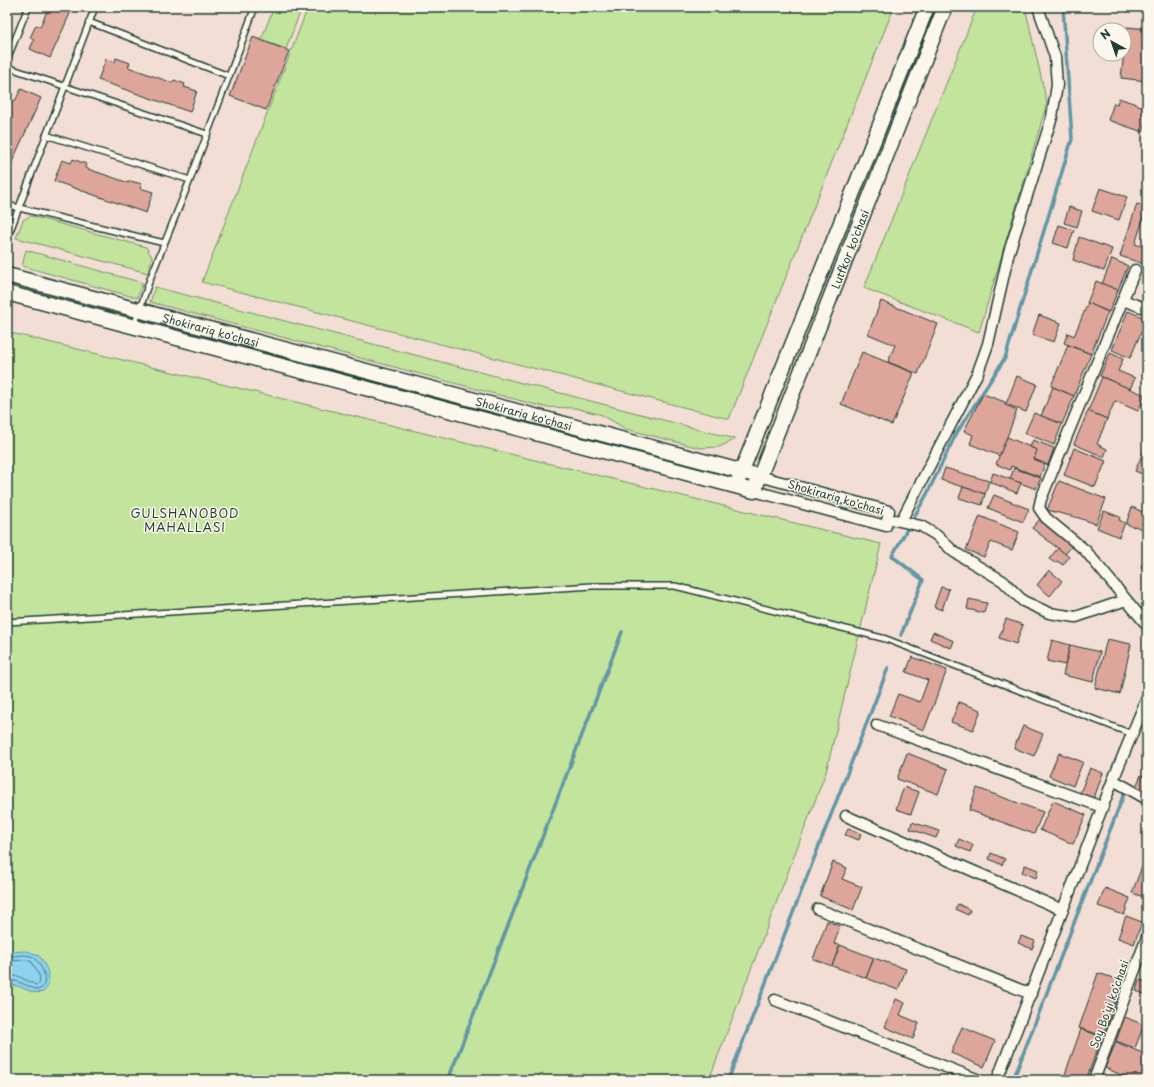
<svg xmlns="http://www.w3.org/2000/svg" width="1154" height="1087" viewBox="0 0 1154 1087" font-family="'Playpen Sans',sans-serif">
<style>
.green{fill:#c3e49d;stroke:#719068}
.water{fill:#8ed2f0;stroke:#6296a5}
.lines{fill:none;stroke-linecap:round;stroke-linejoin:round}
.shore{stroke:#4b797f;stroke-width:1}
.stream{stroke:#6296a5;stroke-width:3.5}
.building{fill:#dea59b;stroke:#1f3d34}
.lane-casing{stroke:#1f3d34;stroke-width:8}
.street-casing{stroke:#1f3d34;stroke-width:13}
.secondary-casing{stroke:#1f3d34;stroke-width:17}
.lane{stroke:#fbf7ec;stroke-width:5}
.street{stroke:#fbf7ec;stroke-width:10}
.secondary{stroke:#fbf7ec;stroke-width:14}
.labels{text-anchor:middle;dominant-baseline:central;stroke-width:3;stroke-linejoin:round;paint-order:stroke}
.street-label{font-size:11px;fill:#1f3d34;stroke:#fbf7ec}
.neighbourhood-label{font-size:12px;letter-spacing:1px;fill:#1f3d34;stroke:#fbf7ec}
</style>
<rect width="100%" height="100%" fill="#f2ded4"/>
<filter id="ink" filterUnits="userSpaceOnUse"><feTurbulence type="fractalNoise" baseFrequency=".025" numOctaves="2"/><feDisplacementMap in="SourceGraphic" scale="8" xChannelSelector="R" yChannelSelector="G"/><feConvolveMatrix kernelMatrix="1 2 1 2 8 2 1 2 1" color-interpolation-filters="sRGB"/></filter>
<g filter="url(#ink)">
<g class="green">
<polygon points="274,7 302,7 286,49 261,40"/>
<polygon points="308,7 894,7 729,419 202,282"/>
<polygon points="977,7 1025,7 1047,103 979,332 864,288"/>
<polygon points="31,216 146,247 152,257 148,273 16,238 23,220"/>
<polygon points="26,250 143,283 137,298 22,266"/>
<polygon points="155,287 736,439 719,447 700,448 626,429 602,415 575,408 544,407 150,302"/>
<polygon points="7,332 881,544 826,772 709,1080 7,1080"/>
</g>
<path class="water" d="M28,951L39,956C47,965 54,984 43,992C29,996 21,982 7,986V952Z"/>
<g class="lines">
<g class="shore">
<path d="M7,956C24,956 34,950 42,969C45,975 46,980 43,987L38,990L16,981H7"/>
<polyline points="7,961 26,960 32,962 40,977 39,984 36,985 18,976 7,976"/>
</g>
<g class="stream">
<polyline points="901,635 923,580 892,556 927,494 956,434 1005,358 1072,139 1063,7"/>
<polyline points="448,1080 622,632"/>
<polyline points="728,1080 888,668"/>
<polyline points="1013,1080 1124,794"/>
</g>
</g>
<g class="building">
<polygon points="49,7 73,7 50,58 30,49 34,40 30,38 36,25 40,27"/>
<polygon points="1127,27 1147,29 1147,81 1121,78"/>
<polygon points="253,37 289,51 266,110 230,96"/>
<polygon points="116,58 130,63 128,67 173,83 174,80 185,84 184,87 197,91 190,112 98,80 106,59 115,62"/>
<polygon points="21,89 41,98 7,173 7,119 10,112 7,111 12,100 15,101"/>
<polygon points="1119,98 1147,108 1147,121 1143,132 1108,120 1114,103 1117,104"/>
<polygon points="73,159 86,164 85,168 129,183 130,181 142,184 140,188 153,192 146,213 54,181 62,160 71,163"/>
<polygon points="1100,188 1127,197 1119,220 1092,211"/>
<polygon points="1137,204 1147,207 1135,244 1147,248 1147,265 1120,256"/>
<polygon points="1069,207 1082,211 1077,227 1064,223"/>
<polygon points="1059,225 1074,230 1068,248 1053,243"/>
<polygon points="1079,237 1112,249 1104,271 1073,260"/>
<polygon points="1112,259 1128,266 1118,290 1102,284"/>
<polygon points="1096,281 1118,290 1109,312 1087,303"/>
<polygon points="881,301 938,324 918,374 888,362 895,345 868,334"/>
<polygon points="1088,303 1108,312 1091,354 1064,343 1068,333 1074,336"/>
<polygon points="1128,311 1147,319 1130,358 1112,350"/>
<polygon points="1039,315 1061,323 1054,342 1032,335"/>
<polygon points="1068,345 1091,354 1074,396 1051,386"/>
<polygon points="862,352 914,373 892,425 841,404"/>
<polygon points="1110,353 1123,359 1118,371 1135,378 1130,389 1100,376"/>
<polygon points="1017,376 1037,384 1026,412 1006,404"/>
<polygon points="1102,377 1145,395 1138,411 1115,401 1107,419 1088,411"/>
<polygon points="1053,387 1074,396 1062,424 1041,416"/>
<polygon points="983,394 1005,402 1005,405 1017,410 1000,456 970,444 973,435 964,431"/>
<polygon points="1088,411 1107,419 1097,444 1107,449 1104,457 1074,444"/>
<polygon points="1034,413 1062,424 1054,445 1025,433"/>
<polygon points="1007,437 1037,450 1034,459 1045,463 1040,477 1011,466 1010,470 996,464"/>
<polygon points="1033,440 1054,448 1048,465 1034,459 1037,450 1030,447"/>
<polygon points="1147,443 1147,476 1135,471"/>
<polygon points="1074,448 1106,461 1095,487 1064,475"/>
<polygon points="945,468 989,481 985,494 941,480"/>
<polygon points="1014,468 1041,478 1036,489 1010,479"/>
<polygon points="993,473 1021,483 1017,493 990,482"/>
<polygon points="1059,481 1106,499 1096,524 1079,518 1047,510"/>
<polygon points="963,487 985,494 982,505 959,498"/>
<polygon points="994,495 1029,509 1023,522 988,508"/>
<polygon points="1132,507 1147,514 1147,533 1146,531 1135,526 1134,527 1126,524"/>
<polygon points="1104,511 1120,517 1119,520 1125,523 1119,537 1097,528"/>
<polygon points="980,516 1019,532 1012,550 991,542 984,557 966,550"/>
<polygon points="1040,519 1073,545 1065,554 1032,528"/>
<polygon points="1058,548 1069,557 1063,565 1057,561 1055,563 1049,559"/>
<polygon points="1147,554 1147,570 1141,567"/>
<polygon points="1049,570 1062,581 1050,596 1037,585"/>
<polygon points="941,587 949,589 942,610 934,607"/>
<polygon points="969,599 987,603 984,613 967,609"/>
<polygon points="1006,619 1023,625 1016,644 999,638"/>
<polygon points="933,632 954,641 951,648 930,639"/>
<polygon points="1107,639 1131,644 1120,694 1095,688"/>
<polygon points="1052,640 1070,645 1065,665 1047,661"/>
<polygon points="1070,645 1100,652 1093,682 1063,675"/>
<polygon points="912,657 947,670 924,730 889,716 898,694 920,702 928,680 906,672"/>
<polygon points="959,702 981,710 973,730 951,722"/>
<polygon points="1023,726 1043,734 1034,756 1014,748"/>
<polygon points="907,753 948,769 938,794 897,779"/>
<polygon points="1059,753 1083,762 1073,786 1049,776"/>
<polygon points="1090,768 1103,773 1094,798 1080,793"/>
<polygon points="1141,775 1147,778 1147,794 1135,789"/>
<polygon points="904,787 919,792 911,814 896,809"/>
<polygon points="977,788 1043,812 1034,834 969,810"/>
<polygon points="1053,801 1086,815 1073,844 1040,830"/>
<polygon points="912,822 939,831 936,838 910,829"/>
<polygon points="848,829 861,834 859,840 845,835"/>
<polygon points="959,839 973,845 970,852 956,846"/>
<polygon points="991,853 1005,859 1002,865 989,859"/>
<polygon points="1146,856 1147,856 1147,898 1132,893"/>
<polygon points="833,862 847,868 842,879 862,887 853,910 820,896"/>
<polygon points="1025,865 1038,870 1036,878 1022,872"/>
<polygon points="1105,888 1130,898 1124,915 1098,906"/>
<polygon points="958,904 970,910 968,915 955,909"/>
<polygon points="1126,916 1142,922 1134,944 1118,938"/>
<polygon points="827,921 840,926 834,944 840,945 832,966 813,959"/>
<polygon points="1021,936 1035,941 1032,949 1018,943"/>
<polygon points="840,945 874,958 866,978 832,966"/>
<polygon points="874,958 906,969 898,990 866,978"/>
<polygon points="1098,973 1122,981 1103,1036 1079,1028"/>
<polygon points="1139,980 1147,982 1147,995 1136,991"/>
<polygon points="896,999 905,1003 900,1015 919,1023 913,1039 885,1027"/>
<polygon points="1125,1017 1144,1025 1135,1048 1116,1041"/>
<polygon points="962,1027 995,1041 984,1067 951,1053"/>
<polygon points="1081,1029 1102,1037 1086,1080 1063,1080"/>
<polygon points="1116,1042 1147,1055 1147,1080 1133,1080 1105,1068"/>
</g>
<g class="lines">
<defs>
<g id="lane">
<polyline points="89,22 229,76"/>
<polyline points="7,60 28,7"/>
<polyline points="7,67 207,134"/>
<polyline points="46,135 190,180"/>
<polyline points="7,205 164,243"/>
<polyline points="7,239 95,7"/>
<polyline points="134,326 150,279 190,180 255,7"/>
<polyline points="7,622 593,586 675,586 886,639 1132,734"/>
</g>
<g id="street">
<polyline points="1135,270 1041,499 1039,508 1046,518 1085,550 1147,625"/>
<polyline points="1123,300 1147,309"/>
<polyline points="754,491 886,526 889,511 759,476"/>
<polyline points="895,520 921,526 936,535 954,552 1003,581 1023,601 1049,613 1076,617 1126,600"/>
<polyline points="901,521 978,372 988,344 1009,252 1052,117 1057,85 1055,57 1038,7"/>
<polyline points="877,725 1102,807"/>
<polyline points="1113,780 1147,799"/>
<polyline points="846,816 1063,910"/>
<polyline points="818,909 1031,994"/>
<polyline points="775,1000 979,1080"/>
<polyline points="997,1080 1113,780 1147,698"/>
<polyline points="1094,1080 1147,937"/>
</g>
<g id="secondary">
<path id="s1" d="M7,275L759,476"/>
<path id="s2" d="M7,293L754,491L945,7"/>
<polyline points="739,478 927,7"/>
</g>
</defs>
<use href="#lane" class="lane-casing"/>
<use href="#street" class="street-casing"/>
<use href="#secondary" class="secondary-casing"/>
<use href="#lane" class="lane"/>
<use href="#street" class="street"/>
<use href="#secondary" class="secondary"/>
</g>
</g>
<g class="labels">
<g class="street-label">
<text stroke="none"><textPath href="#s2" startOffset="1033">Lutfkor ko'chasi</textPath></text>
<text stroke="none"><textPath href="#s1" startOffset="211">Shokirariq ko'chasi</textPath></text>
<text stroke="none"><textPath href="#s1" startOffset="535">Shokirariq ko'chasi</textPath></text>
<text transform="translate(836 497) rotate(16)">Shokirariq ko'chasi</text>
<text transform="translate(1109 1004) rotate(-70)">Soy Bo'yi ko'chasi</text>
</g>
<g class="neighbourhood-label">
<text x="185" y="513">GULSHANOBOD<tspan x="185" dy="14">MAHALLASI</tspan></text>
</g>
</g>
<rect width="1154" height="1087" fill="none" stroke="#fbf7ec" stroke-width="24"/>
<rect x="12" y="12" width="1130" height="1063" fill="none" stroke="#1f3d34" stroke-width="1.5" filter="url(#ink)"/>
<g transform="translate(1112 42) rotate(320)"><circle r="19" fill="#fbf7ec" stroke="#a3ada2"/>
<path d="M0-3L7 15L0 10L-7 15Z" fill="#1f3d34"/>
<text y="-6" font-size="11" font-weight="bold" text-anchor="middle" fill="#1f3d34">N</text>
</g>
</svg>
